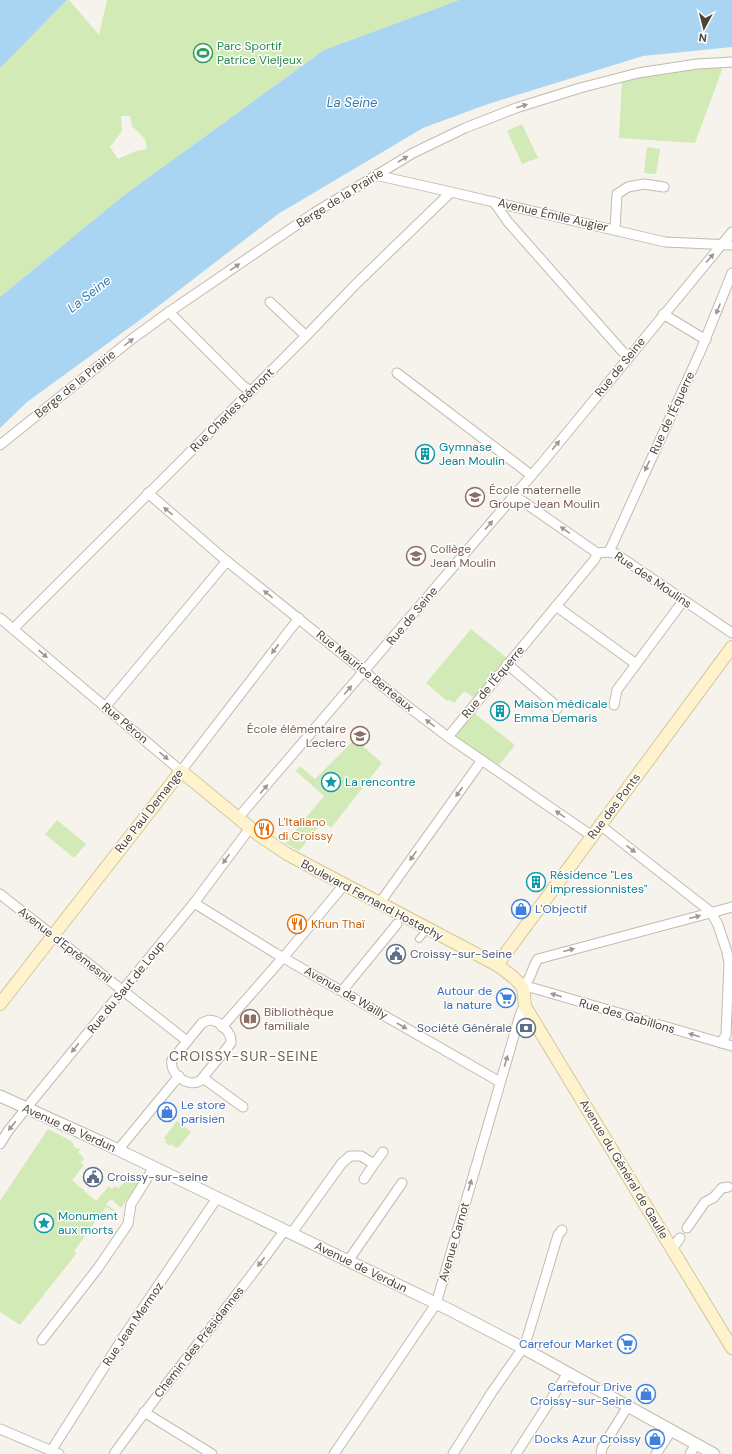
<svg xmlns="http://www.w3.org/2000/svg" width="732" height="1454" viewBox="0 0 732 1454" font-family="'DM Sans',sans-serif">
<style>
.green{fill:#d2eab5;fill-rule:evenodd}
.water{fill:#a9d4f2}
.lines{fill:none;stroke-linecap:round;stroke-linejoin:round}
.pedestrian-casing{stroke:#c2bbae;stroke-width:8}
.minor-casing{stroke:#c2bbae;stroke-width:11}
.tertiary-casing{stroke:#c2bbae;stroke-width:13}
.secondary-casing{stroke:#d6c79b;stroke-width:14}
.pedestrian{stroke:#fff;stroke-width:6}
.minor{stroke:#fff;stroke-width:9}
.tertiary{stroke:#fff;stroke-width:11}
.secondary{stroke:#fff3cd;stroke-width:12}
.oneway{fill:#9c9892}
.labels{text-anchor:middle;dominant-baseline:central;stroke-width:3;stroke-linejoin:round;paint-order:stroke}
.leisure-label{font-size:12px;fill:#27864d;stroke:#fff;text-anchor:start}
.street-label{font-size:12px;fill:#4b4439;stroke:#fff}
.culture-label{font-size:12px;fill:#0d838f;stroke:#fff;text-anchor:start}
.education-label{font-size:12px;fill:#785e54;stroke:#fff;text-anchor:start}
.food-label{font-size:12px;fill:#c56008;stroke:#fff;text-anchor:start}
.shop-label{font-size:12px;fill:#366cbe;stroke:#fff;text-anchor:end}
.service-label{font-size:12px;fill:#4e5e75;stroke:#fff;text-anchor:start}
.water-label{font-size:13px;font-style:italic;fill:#2e7ab2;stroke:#fff}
.quarter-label{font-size:14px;letter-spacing:1px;fill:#6e6250;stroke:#fff}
</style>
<rect width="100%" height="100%" fill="#f6f3ec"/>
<g class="green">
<path d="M67,0H69L99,35L107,0H459L324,50L123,196L0,297V68ZM121,116H130L132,126L145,139L147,149L136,151L118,159L110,147L122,131Z"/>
<polygon points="723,67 695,143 619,138 622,79 688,69"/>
<polygon points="522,124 538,158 522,164 507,131"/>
<polygon points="647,147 660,149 656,174 644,173"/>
<polygon points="471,629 507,658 474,698 464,691 454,703 449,700 447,701 426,683"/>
<path d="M474,713L515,745L499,765C486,756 467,747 456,737L460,729Z"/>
<polygon points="355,739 382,763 331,828 323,821 299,851 285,843 324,796 296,771 300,766 315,779"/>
<polygon points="57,820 86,844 74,858 45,834"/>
<polygon points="177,1121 191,1132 178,1148 177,1147 176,1148 171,1144 170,1146 165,1142 166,1140 164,1138"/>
<polygon points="48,1129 71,1141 74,1145 73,1146 77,1149 81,1148 78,1152 84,1158 81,1163 84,1165 72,1180 96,1201 109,1186 112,1189 115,1186 119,1188 130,1175 139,1182 121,1208 111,1199 106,1204 118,1213 117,1214 106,1207 74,1251 76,1254 20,1325 0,1312 0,1201"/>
</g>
<g class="water">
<polygon points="0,0 67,0 0,68"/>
<polygon points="459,0 732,0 732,47 643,56 488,104 423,128 278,214 148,314 27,402 0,428 0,297 123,196 324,50"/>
</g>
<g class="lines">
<defs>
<polyline id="pedestrian" points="419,939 427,929"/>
<g id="minor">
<polyline points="375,175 451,192 665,242 732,245"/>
<polyline points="494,202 508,222 622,351 628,356"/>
<polyline points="615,229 617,194 628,187 644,184 664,187"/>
<polyline points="270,302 306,336"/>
<polyline points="169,312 243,386 251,391"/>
<polyline points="663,314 706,340"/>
<polyline points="397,373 531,475"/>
<polyline points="0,445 132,339 169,312 314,213 413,153 465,128 516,108 580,88 638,73 697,64 732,62"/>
<polyline points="148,493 223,558 406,705 448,737 592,836"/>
<polyline points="513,496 521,500 597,553 609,552 616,554 732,633"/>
<polyline points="609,552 701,350 732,273"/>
<polyline points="556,606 636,664"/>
<polyline points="0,618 181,771 299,618"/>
<polyline points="13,629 306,336 357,283 451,192"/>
<polyline points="507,664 554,704 557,709"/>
<polyline points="614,705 617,690 683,601"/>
<polyline points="105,707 227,561"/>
<polyline points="448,737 595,559 597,553"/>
<polyline points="238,818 543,462 732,232"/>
<polyline points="600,825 711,912 718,925 727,952 729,963 726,1035 721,1043"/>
<polyline points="0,894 187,1041"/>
<polyline points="194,903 275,953 500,1082"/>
<polyline points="379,904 482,760"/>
<path d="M523,987C532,978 531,969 538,959L732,907"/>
<polyline points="523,987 533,988 732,1046"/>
<polyline points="342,991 397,924"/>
<path d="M209,1020C219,1020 232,1032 231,1043L200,1081C188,1088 169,1074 172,1060L202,1023Z"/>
<polyline points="222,1027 287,953 344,885"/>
<polyline points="203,1078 243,1107"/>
<polyline points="0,1144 8,1131 32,1101 194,903 250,828"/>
<polyline points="118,1150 179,1076"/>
<polyline points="364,1179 374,1164"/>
<polyline points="687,1228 705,1202 713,1198 722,1188 728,1187"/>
<polyline points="291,1234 342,1163 350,1156 361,1156 374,1164 383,1152"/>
<polyline points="672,1249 680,1238"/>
<polyline points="348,1261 402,1183"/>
<polyline points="42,1340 98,1268 128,1224 131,1204 154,1167"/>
<polyline points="144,1412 212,1454"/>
<polyline points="0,1429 59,1454"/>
<polyline points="51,1451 124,1336 217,1198"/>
<path d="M114,1454C168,1378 230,1307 284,1231"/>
<polyline points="334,1454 436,1304 520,1015 522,1010 526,1008"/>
<polyline points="453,1454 492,1392 525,1345 558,1235 562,1230"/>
<polyline points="516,1454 568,1373"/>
<polyline points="601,1454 602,1448 628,1406"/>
<polyline points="656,1454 671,1431"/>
<polyline points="690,1454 696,1444"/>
</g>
<polyline id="tertiary" points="0,1096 108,1145 450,1310 523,1348 714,1454"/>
<g id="secondary">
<polyline points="497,965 732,647"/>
<path d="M0,1004L181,771L259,835L287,854L497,965C504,970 520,981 523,989C525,995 523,1001 526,1008L732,1348"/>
</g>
</defs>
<use href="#pedestrian" class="pedestrian-casing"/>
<use href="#minor" class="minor-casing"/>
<use href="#tertiary" class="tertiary-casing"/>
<use href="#secondary" class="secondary-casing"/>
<use href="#pedestrian" class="pedestrian"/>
<use href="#minor" class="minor"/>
<use href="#tertiary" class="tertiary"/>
<use href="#secondary" class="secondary"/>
</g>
<defs><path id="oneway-solid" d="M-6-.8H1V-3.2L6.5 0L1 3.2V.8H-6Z"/></defs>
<g class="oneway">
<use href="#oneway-solid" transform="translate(522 106) rotate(-17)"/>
<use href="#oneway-solid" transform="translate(403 159) rotate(-31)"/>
<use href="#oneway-solid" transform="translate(710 258) rotate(-50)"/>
<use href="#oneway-solid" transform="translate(235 267) rotate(-34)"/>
<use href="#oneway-solid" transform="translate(718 309) rotate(112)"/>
<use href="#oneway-solid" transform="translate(129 342) rotate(-38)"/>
<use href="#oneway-solid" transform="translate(556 445) rotate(-51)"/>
<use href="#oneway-solid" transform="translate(647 466) rotate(115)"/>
<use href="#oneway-solid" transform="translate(168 511) rotate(-140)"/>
<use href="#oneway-solid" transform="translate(489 525) rotate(-50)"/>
<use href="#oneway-solid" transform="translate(565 530) rotate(-145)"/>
<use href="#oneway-solid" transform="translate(268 594) rotate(-141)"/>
<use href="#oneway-solid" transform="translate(275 649) rotate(127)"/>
<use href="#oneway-solid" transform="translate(43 654) rotate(41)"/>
<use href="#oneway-solid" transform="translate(348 690) rotate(-49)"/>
<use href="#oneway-solid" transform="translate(430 723) rotate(-143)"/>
<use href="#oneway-solid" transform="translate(164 756) rotate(40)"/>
<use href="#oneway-solid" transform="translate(264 789) rotate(-50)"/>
<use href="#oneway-solid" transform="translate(459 792) rotate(125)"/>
<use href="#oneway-solid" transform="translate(560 814) rotate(-146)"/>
<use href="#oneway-solid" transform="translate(631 849) rotate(38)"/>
<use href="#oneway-solid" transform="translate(413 856) rotate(125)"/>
<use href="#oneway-solid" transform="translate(226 859) rotate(126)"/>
<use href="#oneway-solid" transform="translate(695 917) rotate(-15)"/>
<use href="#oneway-solid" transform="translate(569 950) rotate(-15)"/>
<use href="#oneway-solid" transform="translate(556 995) rotate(-164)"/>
<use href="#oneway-solid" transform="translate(402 1026) rotate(30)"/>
<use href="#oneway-solid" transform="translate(694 1035) rotate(-164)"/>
<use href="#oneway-solid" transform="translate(75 1048) rotate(129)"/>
<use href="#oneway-solid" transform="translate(506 1061) rotate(-73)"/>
<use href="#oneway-solid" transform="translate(12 1126) rotate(129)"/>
<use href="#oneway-solid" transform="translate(470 1185) rotate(-74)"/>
<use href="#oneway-solid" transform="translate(261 1262) rotate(127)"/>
</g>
<defs>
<symbol id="stadium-ring" viewBox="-11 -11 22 22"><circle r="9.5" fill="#fff" stroke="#2e9e5b" stroke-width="1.5"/><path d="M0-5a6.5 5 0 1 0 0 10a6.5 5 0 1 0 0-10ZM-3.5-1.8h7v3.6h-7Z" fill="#2e9e5b"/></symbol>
<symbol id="building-ring" viewBox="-11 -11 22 22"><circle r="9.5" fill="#fff" stroke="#0f9aa8" stroke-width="1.5"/><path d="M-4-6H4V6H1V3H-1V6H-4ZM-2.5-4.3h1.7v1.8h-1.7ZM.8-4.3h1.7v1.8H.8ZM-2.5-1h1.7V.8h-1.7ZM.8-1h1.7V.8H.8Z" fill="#0f9aa8"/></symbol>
<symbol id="school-ring" viewBox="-11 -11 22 22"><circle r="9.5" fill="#fff" stroke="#8d6e63" stroke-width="1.5"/><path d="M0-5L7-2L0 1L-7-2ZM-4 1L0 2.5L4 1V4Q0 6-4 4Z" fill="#8d6e63"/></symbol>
<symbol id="sight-ring" viewBox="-11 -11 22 22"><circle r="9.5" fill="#fff" stroke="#0f9aa8" stroke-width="1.5"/><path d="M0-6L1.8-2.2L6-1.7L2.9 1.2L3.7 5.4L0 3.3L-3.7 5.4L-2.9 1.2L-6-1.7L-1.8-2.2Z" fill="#0f9aa8"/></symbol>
<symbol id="restaurant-ring" viewBox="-11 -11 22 22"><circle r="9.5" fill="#fff" stroke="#e8710a" stroke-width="1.5"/><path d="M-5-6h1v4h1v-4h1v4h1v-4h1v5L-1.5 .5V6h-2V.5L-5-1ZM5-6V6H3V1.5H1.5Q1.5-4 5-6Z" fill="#e8710a"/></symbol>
<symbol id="shop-ring" viewBox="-11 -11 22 22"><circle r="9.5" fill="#fff" stroke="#3f7fe0" stroke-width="1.5"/><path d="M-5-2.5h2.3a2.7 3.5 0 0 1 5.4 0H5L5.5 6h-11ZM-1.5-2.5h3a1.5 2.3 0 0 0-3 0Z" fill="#3f7fe0"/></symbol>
<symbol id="civic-ring" viewBox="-11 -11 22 22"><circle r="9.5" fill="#fff" stroke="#5c6f8a" stroke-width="1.5"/><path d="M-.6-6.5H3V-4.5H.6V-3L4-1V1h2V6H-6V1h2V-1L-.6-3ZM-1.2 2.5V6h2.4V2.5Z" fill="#5c6f8a"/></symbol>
<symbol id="supermarket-ring" viewBox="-11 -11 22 22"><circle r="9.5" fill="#fff" stroke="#3f7fe0" stroke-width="1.5"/><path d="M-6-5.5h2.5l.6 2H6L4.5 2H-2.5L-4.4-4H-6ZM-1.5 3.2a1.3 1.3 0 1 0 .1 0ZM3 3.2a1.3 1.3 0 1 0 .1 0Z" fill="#3f7fe0"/></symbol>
<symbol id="library-ring" viewBox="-11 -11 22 22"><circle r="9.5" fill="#fff" stroke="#8d6e63" stroke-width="1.5"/><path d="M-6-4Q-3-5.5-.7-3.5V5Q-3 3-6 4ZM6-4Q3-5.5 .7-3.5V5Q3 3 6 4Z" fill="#8d6e63"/></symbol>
<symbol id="bank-ring" viewBox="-11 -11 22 22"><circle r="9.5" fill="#fff" stroke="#5c6f8a" stroke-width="1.5"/><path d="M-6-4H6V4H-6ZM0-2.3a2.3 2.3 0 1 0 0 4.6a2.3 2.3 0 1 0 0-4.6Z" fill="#5c6f8a"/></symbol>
</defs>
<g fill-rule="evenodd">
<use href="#stadium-ring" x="192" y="42" width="22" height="22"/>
<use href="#building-ring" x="414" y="443" width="22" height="22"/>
<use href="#school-ring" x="464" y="486" width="22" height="22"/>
<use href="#school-ring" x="405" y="545" width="22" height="22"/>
<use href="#building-ring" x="489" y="700" width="22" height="22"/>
<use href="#school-ring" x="349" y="725" width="22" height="22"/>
<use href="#sight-ring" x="320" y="771" width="22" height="22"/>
<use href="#restaurant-ring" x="253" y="818" width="22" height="22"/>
<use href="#building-ring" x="525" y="871" width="22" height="22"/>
<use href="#shop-ring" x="510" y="898" width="22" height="22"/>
<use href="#restaurant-ring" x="286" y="913" width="22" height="22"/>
<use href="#civic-ring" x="385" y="943" width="22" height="22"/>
<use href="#supermarket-ring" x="495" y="987" width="22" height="22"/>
<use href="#library-ring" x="239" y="1008" width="22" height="22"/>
<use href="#bank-ring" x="515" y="1017" width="22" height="22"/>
<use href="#shop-ring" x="156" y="1101" width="22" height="22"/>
<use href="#civic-ring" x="82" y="1166" width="22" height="22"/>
<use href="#sight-ring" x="33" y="1212" width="22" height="22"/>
<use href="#supermarket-ring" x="616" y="1333" width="22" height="22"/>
<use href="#shop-ring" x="635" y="1383" width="22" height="22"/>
<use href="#shop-ring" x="644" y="1428" width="22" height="22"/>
</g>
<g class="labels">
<g class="leisure-label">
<text x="217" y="46">Parc Sportif<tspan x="217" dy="14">Patrice Vieljeux</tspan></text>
</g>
<g class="street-label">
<text transform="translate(340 198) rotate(-32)">Berge de la Prairie</text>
<text transform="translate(553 215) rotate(13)">Avenue Émile Augier</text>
<text transform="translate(620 367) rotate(-51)">Rue de Seine</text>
<text transform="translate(75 384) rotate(-39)">Berge de la Prairie</text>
<text transform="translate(232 410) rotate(-45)">Rue Charles Bémont</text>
<text transform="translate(672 413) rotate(-65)">Rue de l'Équerre</text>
<text transform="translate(653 580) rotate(34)">Rue des Moulins</text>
<text transform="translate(412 616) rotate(-50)">Rue de Seine</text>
<text transform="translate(365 671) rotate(39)">Rue Maurice Berteaux</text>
<text transform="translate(493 682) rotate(-50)">Rue de l'Équerre</text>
<text transform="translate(125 723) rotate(40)">Rue Péron</text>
<text transform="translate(614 806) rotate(-53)">Rue des Ponts</text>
<text transform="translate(149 811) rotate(-52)">Rue Paul Demange</text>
<text transform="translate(372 900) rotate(28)">Boulevard Fernand Hostachy</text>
<text transform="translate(65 945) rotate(38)">Avenue d'Eprémesnil</text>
<text transform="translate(126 987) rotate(-51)">Rue du Saut de Loup</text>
<text transform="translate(346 993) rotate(30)">Avenue de Wailly</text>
<text transform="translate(627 1016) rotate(16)">Rue des Gabillons</text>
<text transform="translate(69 1128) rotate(24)">Avenue de Verdun</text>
<text transform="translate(624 1169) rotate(59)">Avenue du Général de Gaulle</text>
<text transform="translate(454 1242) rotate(-74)">Avenue Carnot</text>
<text transform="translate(361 1267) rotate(26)">Avenue de Verdun</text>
<text transform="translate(133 1324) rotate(-56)">Rue Jean Mermoz</text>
<text transform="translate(199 1342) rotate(-52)">Chemin des Présidannes</text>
</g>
<g class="culture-label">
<text x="439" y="447">Gymnase<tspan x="439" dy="14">Jean Moulin</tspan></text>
<text x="514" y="704">Maison médicale<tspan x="514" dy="14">Emma Demaris</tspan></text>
<text x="345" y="782">La rencontre</text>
<text x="550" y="875">Résidence "Les<tspan x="550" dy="14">impressionnistes"</tspan></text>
<text x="58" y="1216">Monument<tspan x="58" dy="14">aux morts</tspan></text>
</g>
<g class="education-label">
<text x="489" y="490">École maternelle<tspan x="489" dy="14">Groupe Jean Moulin</tspan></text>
<text x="430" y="549">Collège<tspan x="430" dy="14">Jean Moulin</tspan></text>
<text x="346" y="729" text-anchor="end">École élémentaire<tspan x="346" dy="14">Leclerc</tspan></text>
<text x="264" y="1012">Bibliothèque<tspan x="264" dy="14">familiale</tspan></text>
</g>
<g class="food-label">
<text x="278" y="822">L'Italiano<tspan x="278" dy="14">di Croissy</tspan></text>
<text x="311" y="924">Khun Thaï</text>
</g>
<g class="shop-label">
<text x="535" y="909" text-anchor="start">L'Objectif</text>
<text x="492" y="991">Autour de<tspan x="492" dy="14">la nature</tspan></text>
<text x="181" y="1105" text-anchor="start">Le store<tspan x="181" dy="14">parisien</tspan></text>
<text x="613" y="1344">Carrefour Market</text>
<text x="632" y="1387">Carrefour Drive<tspan x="632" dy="14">Croissy-sur-Seine</tspan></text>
<text x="641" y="1439">Docks Azur Croissy</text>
</g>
<g class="service-label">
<text x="410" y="954">Croissy-sur-Seine</text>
<text x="512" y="1028" text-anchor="end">Société Générale</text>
<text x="107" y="1177">Croissy-sur-seine</text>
</g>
<g class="water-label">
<text x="352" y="102">La Seine</text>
<text transform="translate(89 294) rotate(-38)">La Seine</text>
</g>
<g class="quarter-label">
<text x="244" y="1056">CROISSY-SUR-SEINE</text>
</g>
</g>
<g transform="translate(704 28) rotate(187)" stroke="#ffffff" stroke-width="3" paint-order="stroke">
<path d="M0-3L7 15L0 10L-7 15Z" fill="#4b4439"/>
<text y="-6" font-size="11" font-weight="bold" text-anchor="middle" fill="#4b4439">N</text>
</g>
</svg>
